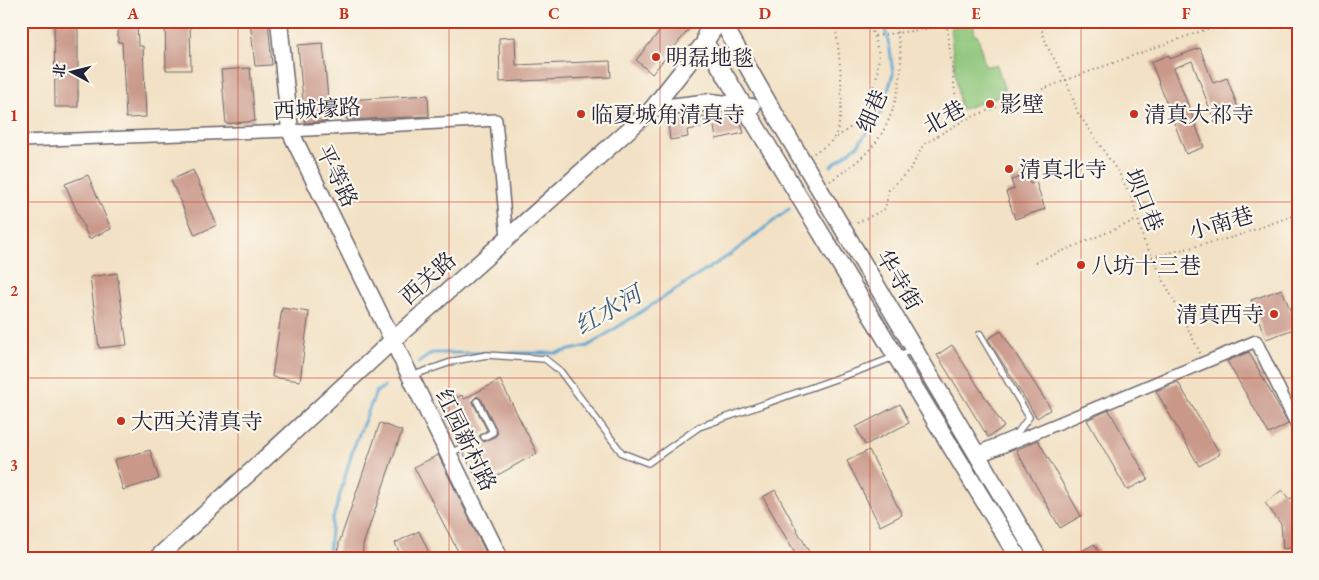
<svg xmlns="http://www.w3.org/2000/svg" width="1319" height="580" viewBox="0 0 1319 580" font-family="'EB Garamond','Noto Serif SC',serif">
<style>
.green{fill:#8dc67a;stroke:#58745a}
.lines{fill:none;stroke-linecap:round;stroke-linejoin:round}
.stream{stroke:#58a4d1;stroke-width:3}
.building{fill:#c99889;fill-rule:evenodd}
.lane-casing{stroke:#6b656b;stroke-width:8}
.street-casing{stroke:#6b656b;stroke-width:14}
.secondary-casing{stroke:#6b656b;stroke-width:19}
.path{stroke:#6b656b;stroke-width:2;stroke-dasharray:1 4;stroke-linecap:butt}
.lane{stroke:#fff;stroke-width:5.5}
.street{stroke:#fff;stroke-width:11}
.secondary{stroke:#fff;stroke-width:16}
.grid{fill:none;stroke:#c8321e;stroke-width:1;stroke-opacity:0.55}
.poi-dot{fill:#c8321e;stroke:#fbf7ec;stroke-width:2}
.labels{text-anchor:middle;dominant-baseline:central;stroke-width:4.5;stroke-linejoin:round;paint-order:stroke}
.poi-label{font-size:22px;fill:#22223b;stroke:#fbf7ec;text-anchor:start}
.street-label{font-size:22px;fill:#22223b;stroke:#fbf7ec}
.water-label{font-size:24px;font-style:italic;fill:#3a5c7e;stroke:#fbf7ec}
.neatline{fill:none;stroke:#c8321e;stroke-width:2}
.grid-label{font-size:16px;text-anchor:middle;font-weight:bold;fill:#c8321e}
</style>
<rect width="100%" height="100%" fill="#fbf7ec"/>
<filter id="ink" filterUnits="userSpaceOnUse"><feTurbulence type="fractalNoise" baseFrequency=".02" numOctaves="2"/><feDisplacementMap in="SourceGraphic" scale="10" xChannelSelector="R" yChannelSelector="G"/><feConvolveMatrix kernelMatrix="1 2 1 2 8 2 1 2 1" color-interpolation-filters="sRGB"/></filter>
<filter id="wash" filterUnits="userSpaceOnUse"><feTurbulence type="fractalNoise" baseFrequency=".0096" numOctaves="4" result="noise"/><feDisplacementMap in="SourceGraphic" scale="20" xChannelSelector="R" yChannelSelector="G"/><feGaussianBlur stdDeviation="1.12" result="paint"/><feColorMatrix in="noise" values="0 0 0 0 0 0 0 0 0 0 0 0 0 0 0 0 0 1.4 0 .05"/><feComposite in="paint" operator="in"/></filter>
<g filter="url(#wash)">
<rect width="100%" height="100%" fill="#f2e1c4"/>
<polygon class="green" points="974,24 974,35 978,36 985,66 997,65 1006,94 960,110 950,28"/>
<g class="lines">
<g class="stream">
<polyline points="831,166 858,145 881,113 893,74 890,49 883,21"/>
<polyline points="418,363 432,353 557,353 588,346 731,254 789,209"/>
<polyline points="328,559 332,522 353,449 376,392 385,386"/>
</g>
</g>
<g id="blocks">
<g class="building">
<polygon points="54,21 78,21 78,107 55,107"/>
<polygon points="118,21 137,21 138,46 143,46 146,117 126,118 122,42 118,42"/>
<polygon points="165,21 190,21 191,70 166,70"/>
<polygon points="250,21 268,21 272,65 255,66"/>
<polygon points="668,21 696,21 652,74 636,60"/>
<polygon points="515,37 516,65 610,61 611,77 500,82 499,38"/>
<polygon points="323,43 330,121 305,123 298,45"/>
<polygon points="1200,48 1213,83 1227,78 1240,113 1215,123 1192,61 1174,68 1204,147 1186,154 1151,62 1169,55 1170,59"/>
<polygon points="250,68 255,121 226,124 221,70"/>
<polygon points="428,95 429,116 347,120 346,100"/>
<polygon points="705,117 739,117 744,133 716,139 714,126 687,130 688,137 670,140 668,122"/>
<polygon points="193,170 217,225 195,235 171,180"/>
<polygon points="88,175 111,229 89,239 65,184"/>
<polygon points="1027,175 1030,184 1036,182 1045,209 1015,219 1006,192 1014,189 1011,180"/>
<polygon points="117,273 127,345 99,348 90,277"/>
<polygon points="1282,289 1297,328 1266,339 1251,300"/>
<polygon points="282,308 309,312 300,381 272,377"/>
<polygon points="1001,331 1051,409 1037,418 988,339"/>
<polygon points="952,345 1004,427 988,437 937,355"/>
<polygon points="1249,352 1288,424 1269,434 1227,361"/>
<path d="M500,380L537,453L480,485L463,452L465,446L459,444L440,406L462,395L464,399ZM477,396L481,399L498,432L496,436L484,442L479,436L487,430L472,401Z"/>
<polygon points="1178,382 1220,454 1199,466 1156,391"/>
<polygon points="900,404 909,423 865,445 856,427"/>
<polygon points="1109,410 1148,479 1127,490 1087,420"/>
<polygon points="380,423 402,431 363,545 362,559 338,559 339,543"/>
<polygon points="1038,440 1081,516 1060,528 1016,450"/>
<polygon points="150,450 159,479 123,490 114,460"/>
<polygon points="869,450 902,515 880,526 847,461"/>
<polygon points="438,455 445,469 489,559 462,559 414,467"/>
<polygon points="775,490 813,559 798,559 763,497"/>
<polygon points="1282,490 1289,499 1298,496 1298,547 1283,549 1281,524 1265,503"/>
<polygon points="419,531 432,559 402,559 395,543"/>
<polygon points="1094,544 1103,559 1068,559"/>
</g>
</g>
</g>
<g filter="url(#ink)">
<use href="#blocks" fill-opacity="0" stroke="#6b656b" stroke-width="1"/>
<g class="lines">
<defs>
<g id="lane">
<polyline points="411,376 454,361 487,355 545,359 560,371 622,453 648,463 699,427 858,371 912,350"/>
<polyline points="477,401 493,432 484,437"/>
<polyline points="976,450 1018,432 1029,417 980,334"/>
<polyline points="450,453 461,448"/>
</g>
<g id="street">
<polyline points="21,141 290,131 496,120 507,238"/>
<polyline points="980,456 1256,341 1298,428"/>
</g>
<g id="secondary">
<polyline points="279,21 290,131 500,559"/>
<polyline points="725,21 728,32 770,106 1039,559"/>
<polyline points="706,33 705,42 1019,559"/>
<polyline points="652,109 711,102 752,107"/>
<polyline points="156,559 392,341 652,109 705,42 719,21"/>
</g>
</defs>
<use href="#lane" class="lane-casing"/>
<use href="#street" class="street-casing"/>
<use href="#secondary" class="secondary-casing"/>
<g class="path">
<polyline points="1039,21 1047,46 1066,80 1078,113 1120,175 1132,199 1144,241 1200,353"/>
<polyline points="1296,21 1298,25"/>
<polyline points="875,36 947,26 959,123"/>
<polyline points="833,140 855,124 867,108 877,75 879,54 869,21"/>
<path d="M814,153C820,149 829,145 833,139C849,115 838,49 835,21"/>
<path d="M830,181C844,172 860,160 872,147C898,117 910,58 893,21"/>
<polyline points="857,223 885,209 889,190 912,167 923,145 964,120 1066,80 1229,21"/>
<polyline points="1152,257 1234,237 1298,214"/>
<polyline points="1036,262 1137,220"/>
</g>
<use href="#lane" class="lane"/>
<use href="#street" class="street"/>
<use href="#secondary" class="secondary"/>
</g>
</g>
<path class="grid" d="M238,21V559M449,21V559M660,21V559M870,21V559M1081,21V559M21,202H1298M21,378H1298"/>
<g class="poi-dot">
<circle cx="656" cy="57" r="5"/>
<circle cx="990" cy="104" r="5"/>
<circle cx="581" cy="114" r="5"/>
<circle cx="1134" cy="114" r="5"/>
<circle cx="1009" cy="169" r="5"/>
<circle cx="1081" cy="265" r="5"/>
<circle cx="1274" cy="314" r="5"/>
<circle cx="121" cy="421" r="5"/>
</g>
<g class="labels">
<g class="poi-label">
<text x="666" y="57">明磊地毯</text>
<text x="1000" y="104">影壁</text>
<text x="591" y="114">临夏城角清真寺</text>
<text x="1144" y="114">清真大祁寺</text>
<text x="1019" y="169">清真北寺</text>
<text x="1091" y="265">八坊十三巷</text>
<text x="1264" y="314" text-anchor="end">清真西寺</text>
<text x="131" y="421">大西关清真寺</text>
</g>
<g class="street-label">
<text transform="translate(317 109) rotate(-3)">西城壕路</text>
<text transform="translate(872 111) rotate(-66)">细巷</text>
<text transform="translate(944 117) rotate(-29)">北巷</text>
<text transform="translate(337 176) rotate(64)">平等路</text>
<text transform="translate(1144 200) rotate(68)">坝口巷</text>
<text transform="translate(1221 223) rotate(-16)">小南巷</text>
<text transform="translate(428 278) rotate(-42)">西关路</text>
<text transform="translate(899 280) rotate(59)">华寺街</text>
<text transform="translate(466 440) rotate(64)">红园新村路</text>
</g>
<g class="water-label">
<text transform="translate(608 310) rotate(-30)">红水河</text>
</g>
</g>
<rect width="1319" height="580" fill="none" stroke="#fbf7ec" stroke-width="55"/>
<g transform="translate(72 72) rotate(277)" stroke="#fbf7ec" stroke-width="4" paint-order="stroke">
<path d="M0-4L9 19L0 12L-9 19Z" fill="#22223b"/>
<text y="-8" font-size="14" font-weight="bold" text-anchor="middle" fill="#22223b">北</text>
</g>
<rect x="28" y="28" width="1264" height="524" class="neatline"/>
<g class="grid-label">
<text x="133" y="19">A</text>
<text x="344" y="19">B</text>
<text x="554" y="19">C</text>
<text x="765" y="19">D</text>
<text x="976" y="19">E</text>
<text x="1186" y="19">F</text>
<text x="14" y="121">1</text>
<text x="14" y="296">2</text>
<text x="14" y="471">3</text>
</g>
</svg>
